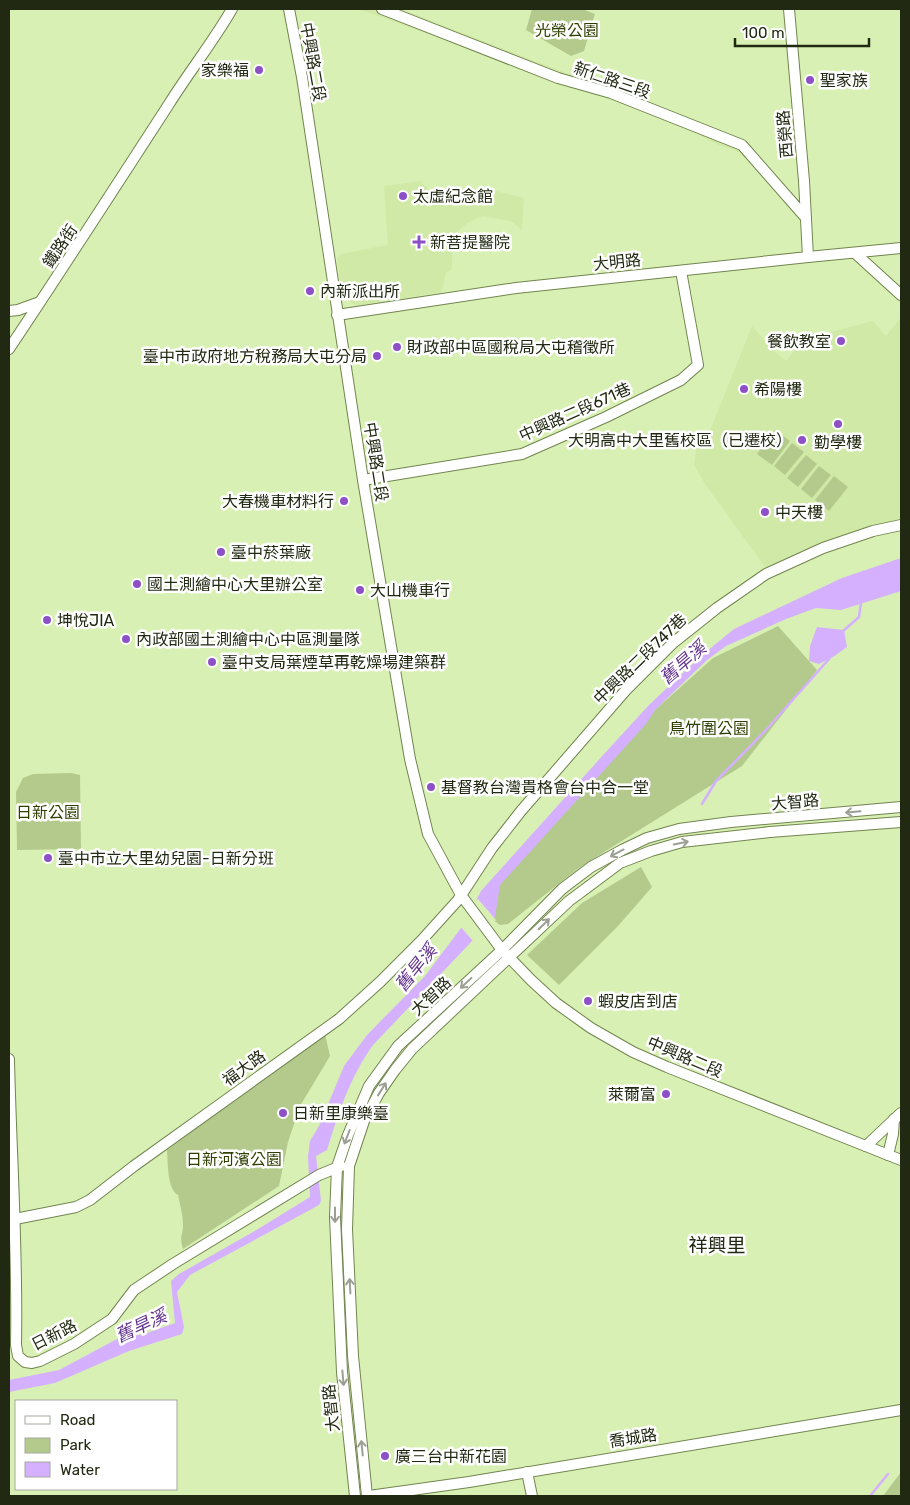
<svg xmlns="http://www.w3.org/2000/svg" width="910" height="1505" viewBox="0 0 910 1505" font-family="Rubik,'Noto Sans TC',sans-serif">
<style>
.built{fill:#d0e9a6}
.green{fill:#b3ca8c}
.water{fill:#d4b0ff}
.pier{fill:#d9f0b5}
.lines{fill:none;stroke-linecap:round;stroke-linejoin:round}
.stream{stroke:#d4b0ff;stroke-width:2.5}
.minor-casing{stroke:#71854e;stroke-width:12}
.minor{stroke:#fff;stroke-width:10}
.oneway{stroke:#9b9f94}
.poi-dot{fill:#8d50c6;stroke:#fff;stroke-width:2}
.labels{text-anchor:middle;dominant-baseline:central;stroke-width:5;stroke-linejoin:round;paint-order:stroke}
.park-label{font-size:16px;fill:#2f4100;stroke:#fff}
.street-label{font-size:16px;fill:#212912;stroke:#fff}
.poi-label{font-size:16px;fill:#212912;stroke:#fff;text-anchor:start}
.water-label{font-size:18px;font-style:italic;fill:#653690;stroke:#fff}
.quarter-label{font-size:19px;fill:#212912;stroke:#fff}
</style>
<rect width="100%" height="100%" fill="#d9f0b5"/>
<g class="built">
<polygon points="358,9 401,9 594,84 747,149 779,190 739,152 714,143 696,133 645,110"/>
<polygon points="420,181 438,199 492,190 524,198 522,230 511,221 482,216 467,223 450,239 452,252 452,269 446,273 442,292 360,305 353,304 343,296 337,260 340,254 388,245 384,186"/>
<polygon points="901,317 901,521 767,570 705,484 694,465 696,447 709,433 752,326 774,351 786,361 804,339 873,321 886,336"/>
</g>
<g class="green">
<polygon points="532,9 582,9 595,14 584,51 571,56 526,30"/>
<polygon points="775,430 790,441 772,465 757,454"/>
<polygon points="792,443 804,452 785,475 774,466"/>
<polygon points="806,455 817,464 798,487 787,478"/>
<polygon points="819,466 831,475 812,498 801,489"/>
<polygon points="834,476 848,487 829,511 815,500"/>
<polygon points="778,626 817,670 742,766 580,867 508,924 500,925 493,920 491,899 508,873 655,710 713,658"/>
<polygon points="71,773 80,775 81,849 17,850 16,792 23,778 33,774"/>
<polygon points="641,867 652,887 618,926 559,985 527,955 582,903"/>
<path d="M325,1034L330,1056L300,1106L288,1142L279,1186L183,1249C179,1235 183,1236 183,1225C183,1215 180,1205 178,1195C167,1189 168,1163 167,1150Z"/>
<polygon points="901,1472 901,1496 883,1496"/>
</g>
<g class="water">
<path d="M901,558V591L841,610L816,608L786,619L726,646L707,660L655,710L646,724L500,885L495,917L373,1045C349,1079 339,1112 327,1150L316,1156L321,1201L319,1205L190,1275L177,1292L184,1327L182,1334L129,1351L55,1383L9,1392V1380L59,1370L117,1339L144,1334L175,1323L171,1281L179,1274L253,1232L310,1197L308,1156L310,1141L319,1126L344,1066L367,1035L425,976L464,924L481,891L604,754L649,705L701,656L734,629L842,578Z"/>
<polygon points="817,627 844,630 847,647 833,657 819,664 809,661 810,646"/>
</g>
<polygon class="pier" points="478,899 496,920 473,941 460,926 471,905"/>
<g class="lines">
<g class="stream">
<polyline points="842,632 859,617 861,602"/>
<polyline points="702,804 716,781 766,730 829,659 830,656"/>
<polyline points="870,1496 888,1474"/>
</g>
<defs>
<g id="minor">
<polyline points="289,9 302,77 363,480 410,759 428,834 461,895 502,950 531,980 556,1003 591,1028 633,1052 667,1067 901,1160"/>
<polyline points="382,9 558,78 611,93 742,145 806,218"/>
<polyline points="789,9 804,181 808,257"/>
<polyline points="855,253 901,295"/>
<polyline points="9,311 18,310 40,302"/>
<polyline points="337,315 516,288 808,257 901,248"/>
<path d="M9,349C63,268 116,186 169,104C189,72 213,42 232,9"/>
<polyline points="363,480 522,454 606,417 681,380 698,365 681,271"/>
<path d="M9,1059C11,1154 18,1250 16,1345L18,1356L25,1362L32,1363L40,1361L74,1344L112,1319L134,1290L173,1264L319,1175L341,1166"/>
<polyline points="866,1146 901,1113"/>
<polyline points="888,1155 893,1134 894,1119"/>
<polyline points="15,1219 76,1207 90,1200 134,1166 339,1019 380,982 421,941 458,900 492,848 521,811 626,690 673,643 717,608 766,574 823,548 873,531 901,525"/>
<polyline points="527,1472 532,1496"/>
<polyline points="355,1496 342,1372 335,1217 337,1167 348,1135 369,1086 398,1046 502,950 562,889 591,867 622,850 647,838 679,829 731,822 901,807"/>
<polyline points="367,1496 353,1356 347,1229 349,1166 364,1121 379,1093 395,1070 412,1049 569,901 620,863 651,851 682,842 770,832 901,822"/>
<polyline points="369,1496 469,1482 901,1410"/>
</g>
</defs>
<use href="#minor" class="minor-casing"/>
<use href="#minor" class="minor"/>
</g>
<defs><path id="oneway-shaft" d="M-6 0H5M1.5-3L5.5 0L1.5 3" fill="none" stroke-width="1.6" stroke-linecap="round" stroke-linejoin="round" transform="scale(1.25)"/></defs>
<g class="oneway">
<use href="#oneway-shaft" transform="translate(853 812) rotate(175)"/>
<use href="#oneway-shaft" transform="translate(681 843) rotate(-11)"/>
<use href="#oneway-shaft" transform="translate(617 853) rotate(152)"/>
<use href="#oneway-shaft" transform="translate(544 924) rotate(-44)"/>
<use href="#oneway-shaft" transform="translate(466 983) rotate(137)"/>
<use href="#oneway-shaft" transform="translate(382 1089) rotate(-58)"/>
<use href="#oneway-shaft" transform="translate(347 1137) rotate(111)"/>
<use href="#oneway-shaft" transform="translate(335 1215) rotate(90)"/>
<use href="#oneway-shaft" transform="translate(350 1286) rotate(-93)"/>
<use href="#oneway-shaft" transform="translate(343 1378) rotate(85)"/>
<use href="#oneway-shaft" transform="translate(362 1448) rotate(-96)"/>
</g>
<g class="poi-dot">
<circle cx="259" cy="70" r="5"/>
<circle cx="810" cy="80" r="5"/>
<circle cx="403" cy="196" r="5"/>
<path d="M416.5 234.5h5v5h5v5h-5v5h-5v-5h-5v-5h5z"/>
<circle cx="310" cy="291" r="5"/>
<circle cx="841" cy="341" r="5"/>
<circle cx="397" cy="347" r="5"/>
<circle cx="377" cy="356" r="5"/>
<circle cx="744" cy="389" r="5"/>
<circle cx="838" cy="424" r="5"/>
<circle cx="802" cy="440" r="5"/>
<circle cx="344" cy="501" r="5"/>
<circle cx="765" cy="512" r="5"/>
<circle cx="221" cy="552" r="5"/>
<circle cx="137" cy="584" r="5"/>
<circle cx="360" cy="590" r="5"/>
<circle cx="47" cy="620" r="5"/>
<circle cx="126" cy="639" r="5"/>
<circle cx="212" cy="662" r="5"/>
<circle cx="431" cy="787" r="5"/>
<circle cx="48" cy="858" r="5"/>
<circle cx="588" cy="1001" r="5"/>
<circle cx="666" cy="1094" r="5"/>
<circle cx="283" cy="1113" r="5"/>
<circle cx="385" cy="1456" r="5"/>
</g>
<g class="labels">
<g class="park-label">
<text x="567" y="30">光榮公園</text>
<text x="709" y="728">鳥竹圍公園</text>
<text x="48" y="812">日新公園</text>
<text x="234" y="1159">日新河濱公園</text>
</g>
<g class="street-label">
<text transform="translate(313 62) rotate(80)">中興路二段</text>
<text transform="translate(612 80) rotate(19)">新仁路三段</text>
<text transform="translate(785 134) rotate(-95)">西榮路</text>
<text transform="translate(60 246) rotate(-56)">鐵路街</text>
<text transform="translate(617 262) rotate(-6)">大明路</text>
<text transform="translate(575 412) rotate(-24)">中興路二段671巷</text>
<text transform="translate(376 462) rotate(81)">中興路二段</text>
<text transform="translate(640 659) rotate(-44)">中興路二段747巷</text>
<text transform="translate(795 802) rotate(-5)">大智路</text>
<text transform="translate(431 996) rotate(-43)">大智路</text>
<text transform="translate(685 1057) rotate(23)">中興路二段</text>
<text transform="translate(244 1068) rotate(-36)">福大路</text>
<text transform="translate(54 1335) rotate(-27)">日新路</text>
<text transform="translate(331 1408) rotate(-96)">大智路</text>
<text transform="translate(633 1438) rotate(-9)">喬城路</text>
</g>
<g class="poi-label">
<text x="249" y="70" text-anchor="end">家樂福</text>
<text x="820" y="80">聖家族</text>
<text x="413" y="196">太虛紀念館</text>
<text x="430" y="242">新菩提醫院</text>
<text x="320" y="291">內新派出所</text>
<text x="831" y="341" text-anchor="end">餐飲教室</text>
<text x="407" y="347">財政部中區國稅局大屯稽徵所</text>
<text x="367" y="356" text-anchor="end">臺中市政府地方稅務局大屯分局</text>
<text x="754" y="389">希陽樓</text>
<text x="792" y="440" text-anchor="end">大明高中大里舊校區（已遷校）</text>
<text x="838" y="442" text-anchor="middle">勤學樓</text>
<text x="334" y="501" text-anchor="end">大春機車材料行</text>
<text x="775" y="512">中天樓</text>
<text x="231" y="552">臺中菸葉廠</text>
<text x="147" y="584">國土測繪中心大里辦公室</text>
<text x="370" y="590">大山機車行</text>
<text x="57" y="620">坤悅JIA</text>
<text x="136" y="639">內政部國土測繪中心中區測量隊</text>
<text x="222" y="662">臺中支局葉煙草再乾燥場建築群</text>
<text x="441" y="787">基督教台灣貴格會台中合一堂</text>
<text x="58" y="858">臺中市立大里幼兒園-日新分班</text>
<text x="598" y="1001">蝦皮店到店</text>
<text x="656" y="1094" text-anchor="end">萊爾富</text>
<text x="293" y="1113">日新里康樂臺</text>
<text x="395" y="1456">廣三台中新花園</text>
</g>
<g class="water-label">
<text transform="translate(683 663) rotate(-41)">舊旱溪</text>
<text transform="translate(416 968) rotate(-51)">舊旱溪</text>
<text transform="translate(141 1326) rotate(-25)">舊旱溪</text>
</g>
<g class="quarter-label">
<text x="717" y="1245">祥興里</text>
</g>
</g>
<rect width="910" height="1505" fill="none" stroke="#212912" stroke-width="20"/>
<rect x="15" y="1400" width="162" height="90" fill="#ffffff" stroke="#a6a9a0"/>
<rect x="25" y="1416" width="25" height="8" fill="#ffffff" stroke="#a6a9a0"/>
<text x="60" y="1425" font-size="15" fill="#212912">Road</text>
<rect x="25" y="1438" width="25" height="15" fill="#b3ca8c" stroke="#a6a9a0"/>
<text x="60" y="1450" font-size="15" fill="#212912">Park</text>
<rect x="25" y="1462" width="25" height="15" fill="#d4b0ff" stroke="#a6a9a0"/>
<text x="60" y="1475" font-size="15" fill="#212912">Water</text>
<path d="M735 38v8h134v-8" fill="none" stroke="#212912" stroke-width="2.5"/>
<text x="742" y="38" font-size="15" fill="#212912" stroke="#ffffff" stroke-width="4" paint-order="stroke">100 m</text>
</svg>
